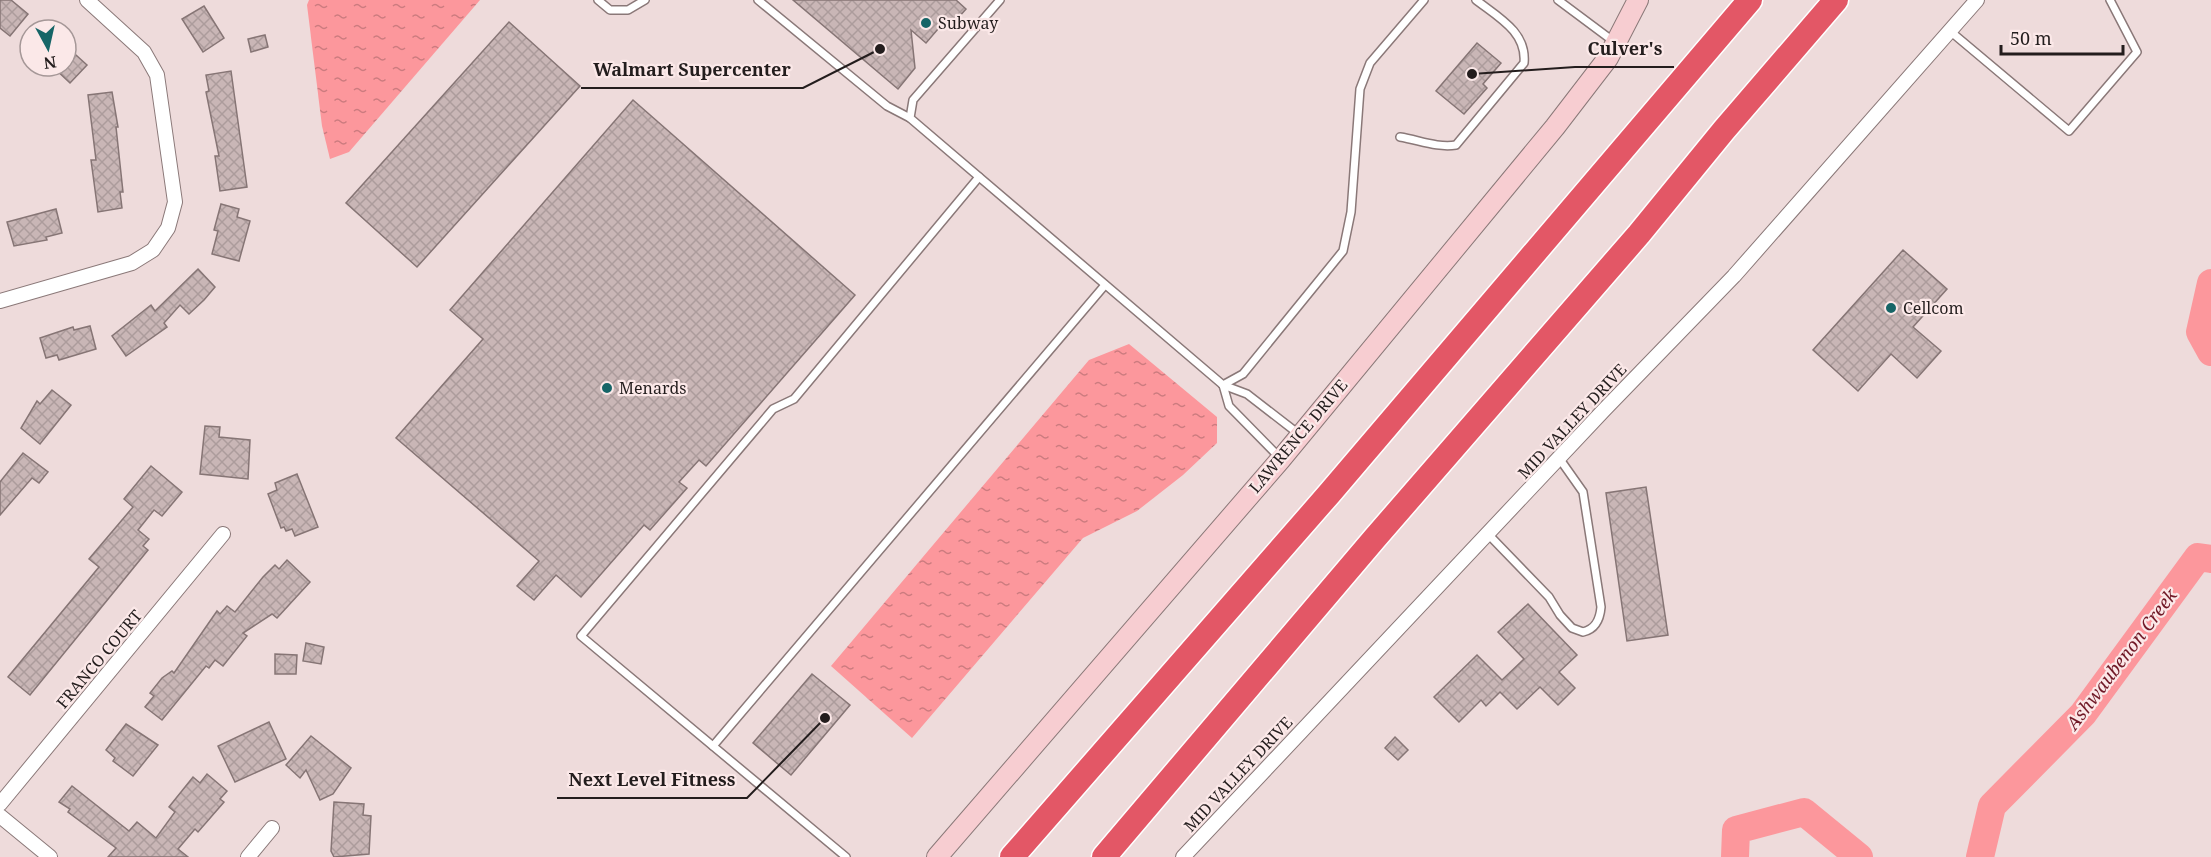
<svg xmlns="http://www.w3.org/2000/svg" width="2211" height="857" viewBox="0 0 2211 857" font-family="'Noto Serif',serif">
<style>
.water{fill:url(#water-ripples)}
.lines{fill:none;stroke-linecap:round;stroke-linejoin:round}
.river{stroke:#fc979c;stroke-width:28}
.building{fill:url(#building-cross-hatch);stroke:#867575;stroke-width:1.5}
.service-casing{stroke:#8a7878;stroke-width:10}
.minor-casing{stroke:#8a7878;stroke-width:16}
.secondary-casing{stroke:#8a7878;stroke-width:22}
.motorway-casing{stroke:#fff;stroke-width:27}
.service{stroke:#fff;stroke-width:7}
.minor{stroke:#fff;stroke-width:14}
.secondary{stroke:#f7cdd1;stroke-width:20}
.motorway{stroke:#e35766;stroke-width:24}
.poi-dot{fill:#166567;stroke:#fbe8e8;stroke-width:2}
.labels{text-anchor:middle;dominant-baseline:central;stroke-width:4.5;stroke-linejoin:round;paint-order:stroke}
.poi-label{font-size:16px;fill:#231d1d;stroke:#fbe8e8;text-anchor:start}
.street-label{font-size:16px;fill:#231d1d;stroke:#fbe8e8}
.water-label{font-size:18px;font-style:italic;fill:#711927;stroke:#fbe8e8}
.leader{fill:none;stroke:#231d1d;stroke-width:2}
.callout-dot{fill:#231d1d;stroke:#fbe8e8;stroke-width:2}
.callout-label{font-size:18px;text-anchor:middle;font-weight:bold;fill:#231d1d;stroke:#fbe8e8;stroke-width:4.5;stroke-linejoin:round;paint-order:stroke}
</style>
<defs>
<pattern id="water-ripples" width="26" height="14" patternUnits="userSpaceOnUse" patternTransform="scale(1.5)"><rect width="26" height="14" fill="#fc979c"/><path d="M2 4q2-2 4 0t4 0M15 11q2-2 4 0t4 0" fill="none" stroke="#cc7b7f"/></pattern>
<pattern id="building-cross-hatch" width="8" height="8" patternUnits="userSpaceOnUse" patternTransform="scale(1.5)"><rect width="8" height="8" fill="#c9b6b6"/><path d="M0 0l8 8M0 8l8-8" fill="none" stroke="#ac9c9c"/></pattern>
</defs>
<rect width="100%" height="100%" fill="#eedbdb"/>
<g class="water">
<polygon points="309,0 480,0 349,152 330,159 322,126 307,5"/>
<polygon points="1129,344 1217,417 1217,443 1183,475 1137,511 1083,538 912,738 831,666 1089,360"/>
</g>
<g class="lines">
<g class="river">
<polyline points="2211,283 2200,332 2211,352"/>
<polyline points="1735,857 1736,830 1804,812 1859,857"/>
<polyline points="1980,857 1992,806 2083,714 2198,557 2211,559"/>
</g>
</g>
<g class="building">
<polygon points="0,0 11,0 28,14 10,36 0,28"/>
<polygon points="793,0 956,0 966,9 950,27 944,22 926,43 911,30 915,68 898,89"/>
<polygon points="204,6 224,38 203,52 182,19"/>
<polygon points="509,22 580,86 417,267 346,203"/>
<polygon points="265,35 268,47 251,52 248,39"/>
<polygon points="1477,43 1501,63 1483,84 1487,88 1464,114 1436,91"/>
<polygon points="66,46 87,65 70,83 52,66 66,66"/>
<polygon points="231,71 247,187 220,191 215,156 219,156 206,92 209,91 206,75"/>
<polygon points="112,92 118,127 116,127 123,192 120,192 122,208 98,212 91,160 96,160 88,95"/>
<polygon points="633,100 855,295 706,466 699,460 679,482 687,488 650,530 644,525 581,597 556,575 534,600 517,586 539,561 396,438 483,339 450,310"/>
<polygon points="221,204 239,209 237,217 250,221 239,261 212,254 218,231 214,230"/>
<polygon points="56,209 62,233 46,237 47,240 14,246 7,222"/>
<polygon points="1903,250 1947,289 1913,327 1941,351 1917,378 1891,354 1858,391 1813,350"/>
<polygon points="198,269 215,287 204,300 189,314 180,305 164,323 167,327 126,356 112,336 151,305 155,311"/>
<polygon points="90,326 96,349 59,360 57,355 46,358 40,338 73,327 74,330"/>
<polygon points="52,390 71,405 40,444 21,428 37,401 40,404"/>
<polygon points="205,426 220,427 219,437 250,440 248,479 200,474"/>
<polygon points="23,453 48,472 39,483 32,478 0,515 0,482"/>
<polygon points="151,466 182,492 162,516 154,510 138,530 149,539 143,546 148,550 30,695 8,677 99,567 89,559 133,507 124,499"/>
<polygon points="297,474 318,527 295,536 292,529 286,531 284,527 281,528 268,494 277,490 275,483"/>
<polygon points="1646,487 1668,635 1627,641 1606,493"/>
<polygon points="287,560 310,582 277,618 272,614 243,633 247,636 223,666 215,660 209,668 206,666 162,720 145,707 154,696 150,693 162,678 172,671 174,673 217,611 220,614 227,606 235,612 263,577 275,565 279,569"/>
<polygon points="1528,604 1577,655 1559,672 1575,688 1558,705 1540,687 1517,709 1500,692 1486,706 1481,700 1459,722 1434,697 1477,655 1502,680 1524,659 1498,632"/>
<polygon points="306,643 324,647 321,664 303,661"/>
<polygon points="275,654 297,655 296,674 275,674"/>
<polygon points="812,674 850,705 791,775 753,743"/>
<polygon points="269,722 286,759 235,782 218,746"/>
<polygon points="126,724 158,745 133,776 113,761 115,758 106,750"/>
<polygon points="311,736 351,768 333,794 320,800 306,770 300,778 286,765"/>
<polygon points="1395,737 1408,750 1398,760 1385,748"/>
<polygon points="207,774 227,791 220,799 224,802 198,832 195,829 178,849 188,857 108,857 116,848 68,812 70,809 59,802 72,786 129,831 137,822 156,838 175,812 169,807 193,777 200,783"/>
<polygon points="334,802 364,804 363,815 371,816 369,854 334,857 331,851"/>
</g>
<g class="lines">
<defs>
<g id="service">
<polyline points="598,0 610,10 628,10 645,0"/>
<polyline points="758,0 887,106 910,118"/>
<polyline points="1000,0 913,100 910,118 1223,385 1247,394 1300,435"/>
<polyline points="1558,0 1613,41"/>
<polyline points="1950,31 2069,131 2137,52 2110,0"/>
<path d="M1400,137C1419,140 1437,148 1456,145L1524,63C1527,32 1498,17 1476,0"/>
<polyline points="1223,385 1243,374 1343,251 1351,212 1360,89 1370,63 1424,0"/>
<polyline points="1223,385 1229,406 1279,457"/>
<path d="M1488,534L1549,597L1560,615L1572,628L1583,632C1596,629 1600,619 1601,607L1583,492L1559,458"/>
<polyline points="713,746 1105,285"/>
<polyline points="846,857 581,636 773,409 794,399 979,177"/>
</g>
<g id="minor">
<polyline points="0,301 132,263 153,250 168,228 175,202 157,75 144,52 87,0"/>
<polyline points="0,804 223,534"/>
<polyline points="0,816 50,857"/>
<polyline points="248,857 272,828"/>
<polyline points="1183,857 1604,410 1734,276 1977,0"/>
</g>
<polyline id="secondary" points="937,857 1281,459 1555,127 1608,58 1638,0"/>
<g id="motorway">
<polyline points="1012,857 1329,494 1750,0"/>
<polyline points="1104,857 1375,538 1639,234 1724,130 1836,0"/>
</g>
</defs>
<use href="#service" class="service-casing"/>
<use href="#minor" class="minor-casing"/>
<use href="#secondary" class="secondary-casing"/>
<use href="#motorway" class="motorway-casing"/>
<use href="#service" class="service"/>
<use href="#minor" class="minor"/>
<use href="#secondary" class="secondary"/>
<use href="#motorway" class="motorway"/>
</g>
<g class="poi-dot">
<circle cx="926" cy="23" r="6"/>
<circle cx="1891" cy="308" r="6"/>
<circle cx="607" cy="388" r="6"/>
</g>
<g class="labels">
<g class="poi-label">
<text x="938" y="23">Subway</text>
<text x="1903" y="308">Cellcom</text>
<text x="619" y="388">Menards</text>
</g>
<g class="street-label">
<text transform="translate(1572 421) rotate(-47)">MID VALLEY DRIVE</text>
<text transform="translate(1298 436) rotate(-50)">LAWRENCE DRIVE</text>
<text transform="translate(99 659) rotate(-50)">FRANCO COURT</text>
<text transform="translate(1238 774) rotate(-47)">MID VALLEY DRIVE</text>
</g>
<g class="water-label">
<text transform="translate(2121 659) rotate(-53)">Ashwaubenon Creek</text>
</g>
</g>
<path class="leader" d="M1472 74L1575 67H1674M880 49L803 88H581M825 718L747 798H557"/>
<g class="callout-dot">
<circle cx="1472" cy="74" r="6"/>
<circle cx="880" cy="49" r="6"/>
<circle cx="825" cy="718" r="6"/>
</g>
<g class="callout-label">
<text x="1625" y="55">Culver's</text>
<text x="692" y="76">Walmart Supercenter</text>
<text x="652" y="786">Next Level Fitness</text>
</g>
<g transform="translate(48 48) rotate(172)"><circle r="28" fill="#fbe8e8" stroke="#a59797" stroke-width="1.5"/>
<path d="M0-4.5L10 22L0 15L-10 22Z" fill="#166567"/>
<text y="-9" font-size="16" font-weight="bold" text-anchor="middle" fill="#231d1d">N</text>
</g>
<path d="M2001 45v9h122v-9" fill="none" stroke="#231d1d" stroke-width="3"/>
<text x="2010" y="45" font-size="18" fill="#231d1d" stroke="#fbe8e8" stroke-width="4.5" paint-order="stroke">50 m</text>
</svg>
